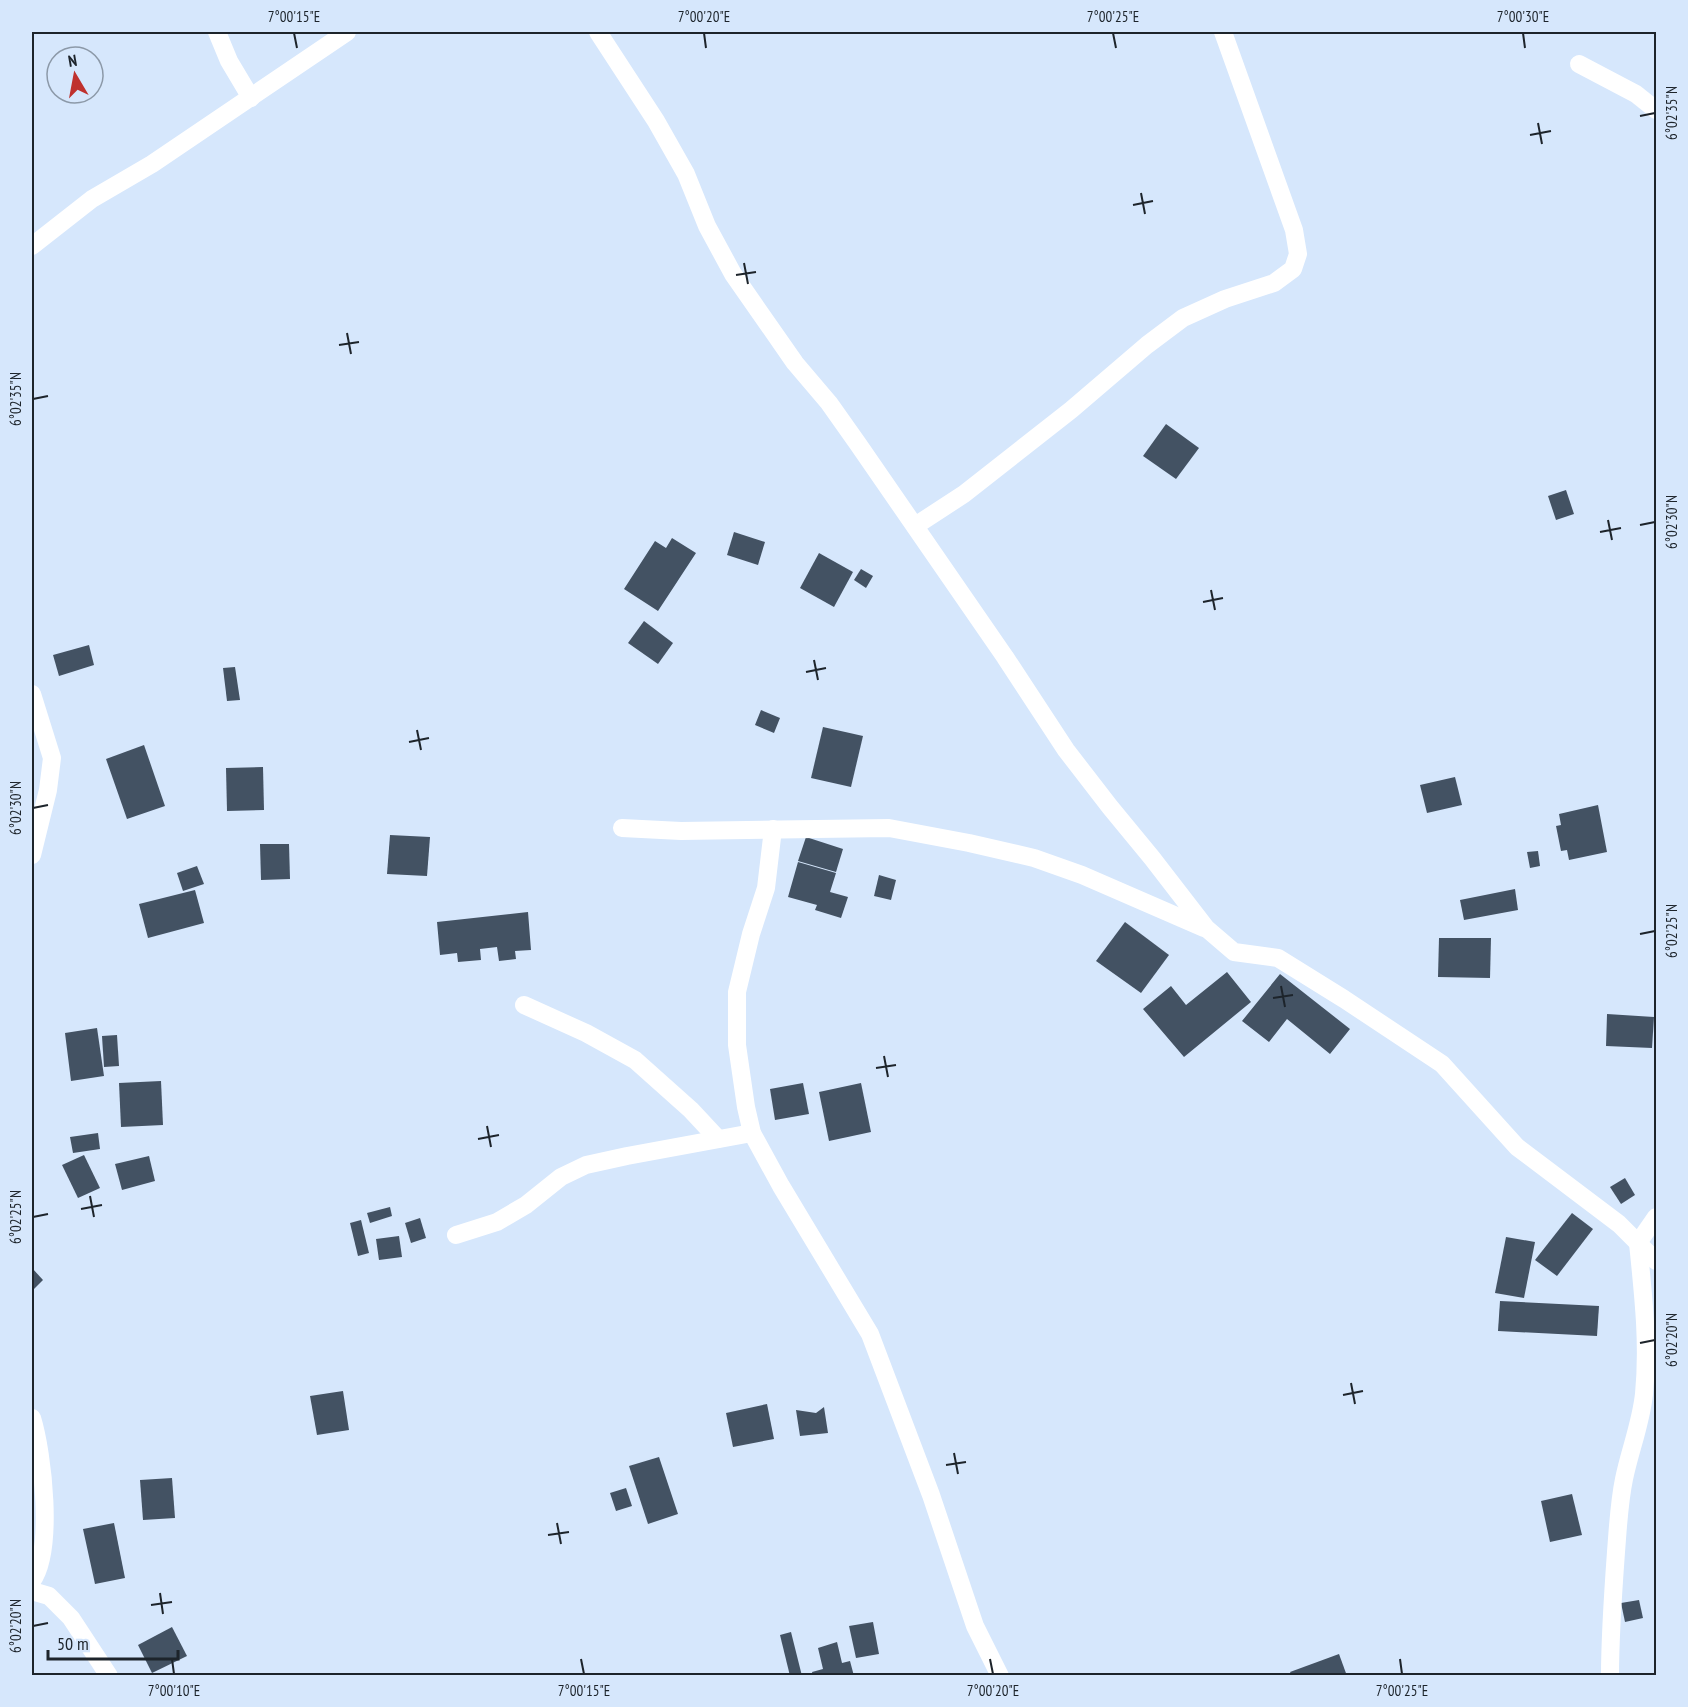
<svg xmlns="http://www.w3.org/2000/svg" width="1688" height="1707" viewBox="0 0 1688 1707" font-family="'PT Sans Narrow',sans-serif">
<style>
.building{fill:#435263}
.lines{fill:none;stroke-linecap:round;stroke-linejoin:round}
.minor{stroke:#fff;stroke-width:18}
.ticks{fill:none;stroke:#1d242b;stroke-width:2}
.neatline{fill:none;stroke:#1d242b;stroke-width:2}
.ticks-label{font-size:15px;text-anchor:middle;fill:#1d242b}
</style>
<rect width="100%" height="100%" fill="#d6e7fc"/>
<g class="building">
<polygon points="1166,424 1199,448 1176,479 1143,456"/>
<polygon points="1566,490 1574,514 1556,520 1548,496"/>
<polygon points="734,532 765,542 758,565 727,555"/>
<polygon points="672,538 696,553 658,611 624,589 655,541 666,548"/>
<polygon points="819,553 853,572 834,607 800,588"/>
<polygon points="861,569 873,576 866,588 854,580"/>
<polygon points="644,621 673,643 658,664 628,643"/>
<polygon points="89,645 94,665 59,676 53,655"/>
<polygon points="235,667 240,700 227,701 223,668"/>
<polygon points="761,710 780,718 774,733 755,725"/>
<polygon points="823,727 863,736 851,787 811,778"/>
<polygon points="144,745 165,806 127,819 106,759"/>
<polygon points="263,767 264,810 227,811 226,768"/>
<polygon points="1455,777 1462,805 1427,813 1420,785"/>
<polygon points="1598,805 1607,852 1569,860 1567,850 1561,851 1556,826 1561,825 1559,814"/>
<polygon points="390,835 430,837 427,876 387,874"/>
<polygon points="806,837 843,849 836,872 798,861"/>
<polygon points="260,844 289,844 290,879 261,880"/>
<polygon points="1538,851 1540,866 1530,868 1527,852"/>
<polygon points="798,862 836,873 830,892 848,897 841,918 815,910 817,905 788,897"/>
<polygon points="197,866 204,884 183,891 177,873"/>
<polygon points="879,875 896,880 891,900 874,896"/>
<polygon points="1515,889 1518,910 1464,920 1460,900"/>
<polygon points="195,890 204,923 148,938 139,904"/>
<polygon points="528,912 531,950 515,951 516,959 499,961 497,947 480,949 481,960 458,962 457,953 440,955 437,922"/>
<polygon points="1125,922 1169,955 1141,993 1096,961"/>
<polygon points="1439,938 1491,938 1490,978 1438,977"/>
<polygon points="1227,972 1251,1002 1184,1057 1143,1009 1171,986 1186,1005"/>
<polygon points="1280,974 1350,1029 1330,1054 1287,1019 1269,1042 1242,1021"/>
<polygon points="1607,1014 1654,1017 1652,1048 1606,1046"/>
<polygon points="97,1028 104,1076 71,1081 65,1033"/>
<polygon points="117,1035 119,1066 104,1067 102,1036"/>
<polygon points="161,1081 163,1125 121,1127 119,1083"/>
<polygon points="803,1083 809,1114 775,1120 770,1089"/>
<polygon points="861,1083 871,1132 829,1141 819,1092"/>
<polygon points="98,1133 100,1149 73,1153 70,1137"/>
<polygon points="84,1155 100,1188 78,1198 62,1165"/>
<polygon points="149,1156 155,1181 122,1190 115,1164"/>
<polygon points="1625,1178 1635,1195 1621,1204 1610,1187"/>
<polygon points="390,1207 392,1216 370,1223 367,1213"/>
<polygon points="1572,1213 1593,1229 1557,1276 1535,1260"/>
<polygon points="420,1218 426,1238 411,1243 405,1223"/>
<polygon points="361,1220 369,1253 358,1256 350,1223"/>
<polygon points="399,1236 402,1257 379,1260 376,1239"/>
<polygon points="1506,1237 1535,1242 1524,1298 1495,1293"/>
<polygon points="32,1268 43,1280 32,1291"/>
<polygon points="1500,1301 1599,1306 1597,1336 1498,1331"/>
<polygon points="343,1391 349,1430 317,1435 310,1396"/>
<polygon points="767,1404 774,1439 733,1447 726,1413"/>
<polygon points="824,1407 828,1433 800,1436 796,1410 816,1413"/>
<polygon points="659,1457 678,1514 648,1524 629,1466"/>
<polygon points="172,1478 175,1518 143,1520 140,1480"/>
<polygon points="626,1488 632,1506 616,1511 610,1493"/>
<polygon points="1572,1494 1582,1535 1550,1542 1541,1501"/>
<polygon points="114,1523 125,1578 95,1584 83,1529"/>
<polygon points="1639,1600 1643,1618 1625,1622 1621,1603"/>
<polygon points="873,1622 879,1654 856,1658 849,1626"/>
<polygon points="172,1627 187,1656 152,1673 138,1645"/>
<polygon points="791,1632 802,1676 790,1676 780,1635"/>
<polygon points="837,1642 842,1663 850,1661 854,1676 813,1676 812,1672 823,1669 818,1648"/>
<polygon points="1339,1654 1347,1676 1292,1676 1290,1672"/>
</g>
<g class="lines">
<g class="minor">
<polyline points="217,32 229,61 251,98"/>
<polyline points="598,32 656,121 686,174 707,226 733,274 795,363 829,403 858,444 1005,657 1066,750 1110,807 1152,858 1206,928 1234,952 1278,958 1344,999 1442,1064 1517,1147 1619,1224 1656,1261"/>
<polyline points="1579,64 1636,94 1656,110"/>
<polyline points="32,246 92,199 152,164 347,32"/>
<polyline points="915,526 964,494 1071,410 1147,345 1183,318 1225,299 1274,283 1293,269 1298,254 1294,230 1223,32"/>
<polyline points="32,694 52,758 48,790 32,855"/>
<polyline points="622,828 681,831 889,828 969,843 1034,858 1082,875 1204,928"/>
<polyline points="773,829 766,888 751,934 737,992 737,1045 746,1107 752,1133 781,1186 870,1334 931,1495 975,1626 1000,1676"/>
<polyline points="524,1005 586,1033 635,1060 691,1110 718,1139"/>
<polyline points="456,1235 497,1222 526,1205 561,1177 586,1165 627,1156 752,1133"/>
<path d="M32,1418C43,1454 54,1550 32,1581"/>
<polyline points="32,1591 49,1596 71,1618 109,1676"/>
<path d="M1610,1676C1610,1634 1613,1593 1616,1552C1618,1527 1619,1503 1624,1479C1630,1450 1641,1423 1644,1394C1649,1343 1643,1293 1638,1243L1656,1217"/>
</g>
</g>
<path class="ticks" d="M294,33L297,48M704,33L706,48M1113,33L1116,48M1523,33L1525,48M1640,116L1655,113M1538,123L1542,144M1530,135L1551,131M1141,193L1145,214M1133,205L1153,201M744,263L748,284M736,275L756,272M347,333L351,354M339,345L359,342M33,399L48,396M1608,520L1612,540M1640,525L1655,522M1600,532L1621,528M1211,590L1215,610M1203,602L1223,598M814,660L818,680M806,672L826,668M417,730L421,750M409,742L429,738M33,808L48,805M1640,934L1655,931M1281,986L1285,1007M1273,998L1293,995M884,1056L888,1077M876,1068L896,1065M487,1126L491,1147M478,1139L499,1135M90,1196L94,1217M81,1209L102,1205M33,1217L48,1214M1640,1343L1655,1340M1351,1383L1355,1404M1343,1395L1363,1391M954,1453L958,1474M946,1465L966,1462M557,1523L561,1544M548,1535L569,1532M160,1593L163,1614M151,1605L172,1602M33,1626L48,1623M172,1659L174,1674M581,1659L584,1674M990,1659L993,1674M1400,1659L1402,1674"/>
<rect width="1688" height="1707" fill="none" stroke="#d6e7fc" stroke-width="66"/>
<g transform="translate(75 75) rotate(350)"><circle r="28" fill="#d6e7fc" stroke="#8c99a8" stroke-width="1.5"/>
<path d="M0-4.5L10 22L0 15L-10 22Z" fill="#bf312e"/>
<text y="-9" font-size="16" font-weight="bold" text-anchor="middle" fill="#1d242b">N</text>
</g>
<path d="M48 1650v9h130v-9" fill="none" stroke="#1d242b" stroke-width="3"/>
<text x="57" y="1650" font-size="18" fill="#1d242b" stroke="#d6e7fc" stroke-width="4.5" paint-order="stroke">50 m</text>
<rect x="33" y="33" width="1622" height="1641" class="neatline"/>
<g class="ticks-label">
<text x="294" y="22">7°00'15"E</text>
<text x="704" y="22">7°00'20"E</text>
<text x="1113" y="22">7°00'25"E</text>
<text x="1523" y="22">7°00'30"E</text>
<text transform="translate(1672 113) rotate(-90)" y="5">6°02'35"N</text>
<text transform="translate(16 399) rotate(-90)" y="5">6°02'35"N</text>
<text transform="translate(1672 522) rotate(-90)" y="5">6°02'30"N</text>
<text transform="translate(16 808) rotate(-90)" y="5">6°02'30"N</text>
<text transform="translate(1672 931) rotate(-90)" y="5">6°02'25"N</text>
<text transform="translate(16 1217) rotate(-90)" y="5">6°02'25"N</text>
<text transform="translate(1672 1340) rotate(-90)" y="5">6°02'20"N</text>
<text transform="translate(16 1626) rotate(-90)" y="5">6°02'20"N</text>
<text x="174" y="1696">7°00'10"E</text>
<text x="584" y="1696">7°00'15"E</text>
<text x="993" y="1696">7°00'20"E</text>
<text x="1402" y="1696">7°00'25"E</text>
</g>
</svg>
